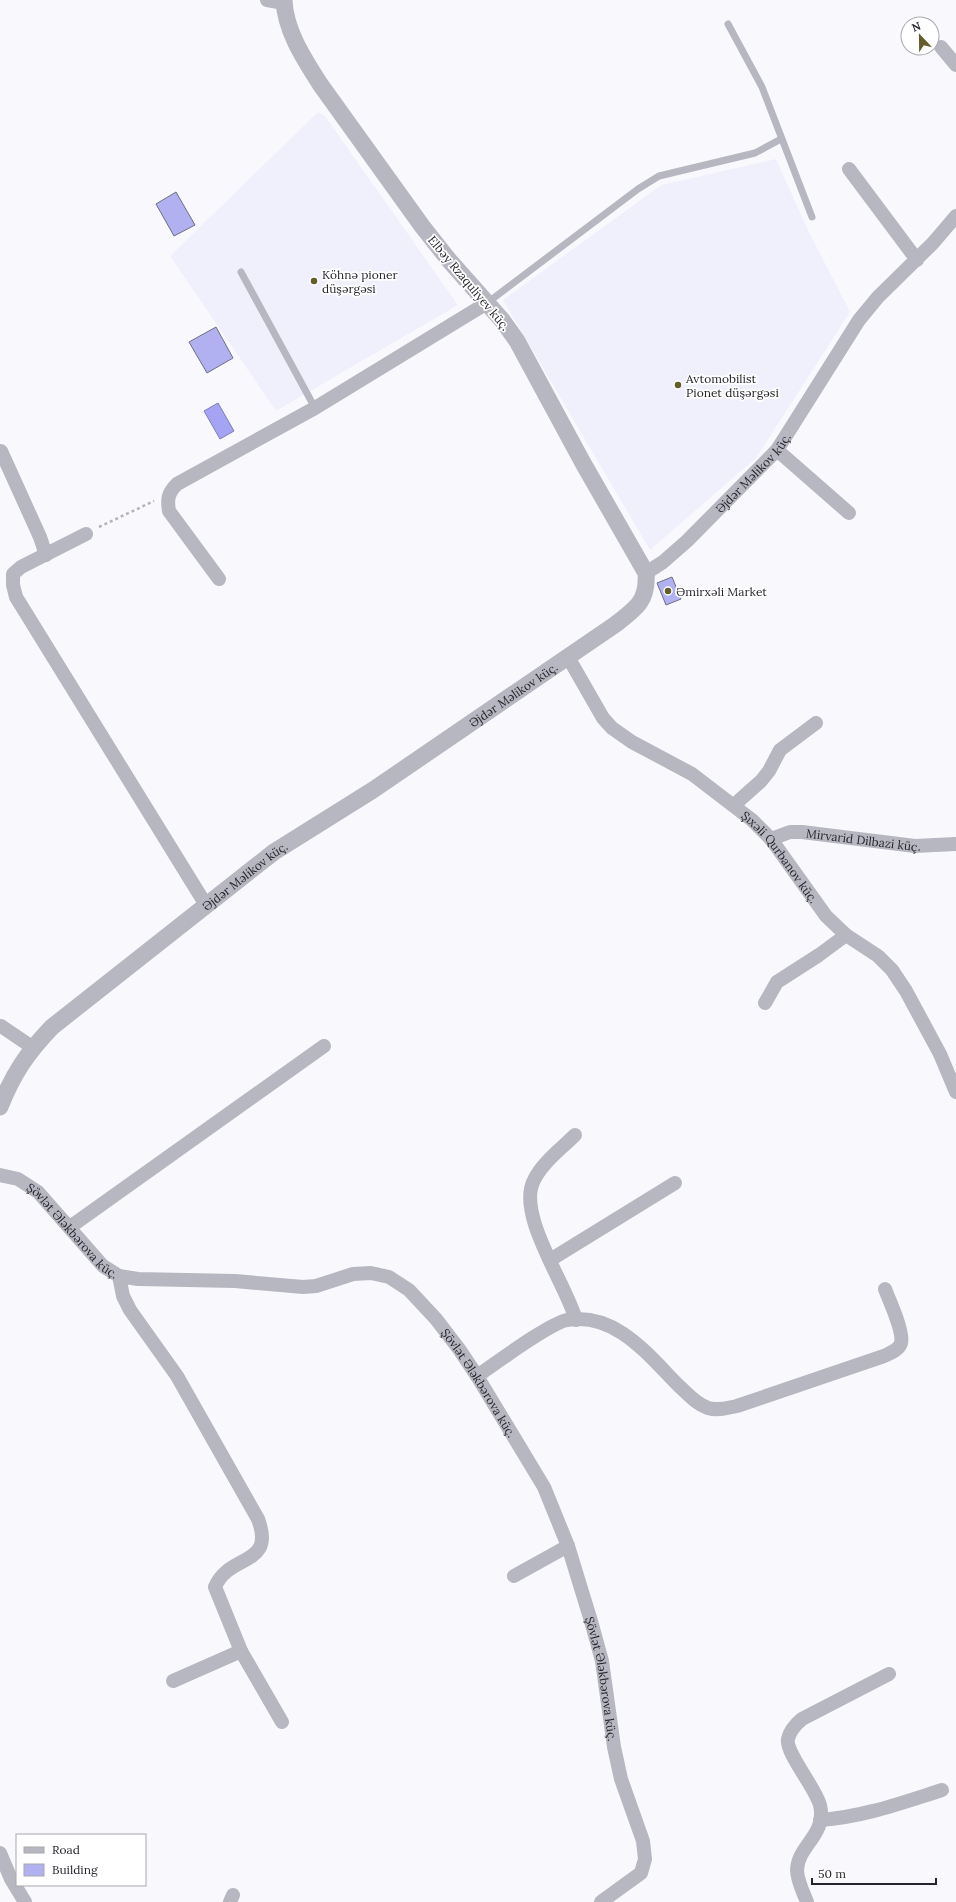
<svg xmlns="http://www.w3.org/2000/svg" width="956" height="1902" viewBox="0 0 956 1902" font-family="Lora,serif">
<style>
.built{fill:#f0f0fc}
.water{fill:#a4a3f4;stroke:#7e7db8}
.building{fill:#b1b1f2;stroke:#6d6e80}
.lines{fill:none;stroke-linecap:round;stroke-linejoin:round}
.path{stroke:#b3b3b9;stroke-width:2.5;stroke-dasharray:3 3;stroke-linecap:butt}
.service{stroke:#b6b7c0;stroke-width:7}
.minor{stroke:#b6b7c0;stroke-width:14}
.tertiary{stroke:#b6b7c0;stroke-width:17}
.poi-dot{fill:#625d29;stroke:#fff;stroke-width:1.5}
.labels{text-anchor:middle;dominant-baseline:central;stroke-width:3.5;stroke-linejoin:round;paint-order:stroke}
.poi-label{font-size:12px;fill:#25252d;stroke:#fff;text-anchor:start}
.street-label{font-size:12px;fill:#25252d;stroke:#fff}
</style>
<rect width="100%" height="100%" fill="#f9f9fd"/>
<g class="built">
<polygon points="318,112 325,116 458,305 276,411 170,256"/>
<polygon points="776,159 807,228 850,312 756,458 650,550 503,300 661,185"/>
</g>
<polygon class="water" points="218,403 234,431 220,439 204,411"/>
<g class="building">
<polygon points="176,192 195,225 174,236 156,204"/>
<polygon points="216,327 233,358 207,373 189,342"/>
<polygon points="672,577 681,599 666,605 657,583"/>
</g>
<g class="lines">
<polyline class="path" points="99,527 154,501"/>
<g class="service">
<polyline points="728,24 762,87 812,217"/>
<polyline points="241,272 315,408"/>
<polyline points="487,303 638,189 659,176 755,153 781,139"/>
</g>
<g class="minor">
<polyline points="267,0 284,3"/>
<polyline points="941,47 956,65"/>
<polyline points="849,169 917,260"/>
<polyline points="777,450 849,513"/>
<polyline points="1,451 40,537 46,555"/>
<polyline points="86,534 21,567 13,574 13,585 16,597 206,905"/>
<path id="s1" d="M646,573L663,562L687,541L777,450L859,320L878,297L933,243L956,216"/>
<path d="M219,579L169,511C167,499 168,493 177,484L315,408L487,303"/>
<path id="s2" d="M568,657L603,718L612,728L632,742L692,774L752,820L771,839L826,916L846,935L878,956L892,970L906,991L940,1054L956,1092"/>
<polyline points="734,805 761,781 769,771 780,750 816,723"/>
<path id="s3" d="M771,839L790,832H802L915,846L956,844"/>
<polyline points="765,1003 777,982 819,955 846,935"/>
<polyline points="1,1026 32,1047"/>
<path d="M575,1135C561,1149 542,1163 534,1180C516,1214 566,1284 576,1320"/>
<path id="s4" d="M0,1175L18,1179L38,1192L103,1266L119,1276L138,1279L235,1281L303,1287L316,1286L353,1274L371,1273L389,1277L409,1290L436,1319L459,1349L477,1376L544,1487L568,1546L591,1621L602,1661L614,1747L621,1779L643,1841L645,1859L641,1873L601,1902"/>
<polyline points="70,1227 324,1046"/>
<polyline points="550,1260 675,1183"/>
<path d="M119,1276L123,1296L130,1310L177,1376L258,1519C276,1567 229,1553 215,1587L241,1651L282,1722"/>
<path d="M477,1376C495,1364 548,1324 567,1320C616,1312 648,1355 679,1386C688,1394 696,1404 708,1408C718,1411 727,1408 737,1406L884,1356C890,1353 899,1350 901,1343C904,1331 889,1300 885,1289"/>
<polyline points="514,1576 568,1546"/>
<polyline points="173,1681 241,1651"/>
<path d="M820,1820C863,1817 901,1803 942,1790"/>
<polyline points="0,1853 11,1879 25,1902"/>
<polyline points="230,1902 233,1895"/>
<path d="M807,1902C803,1892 797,1880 797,1870C798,1845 827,1835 820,1805C815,1787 785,1752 788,1739C790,1730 796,1724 802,1719L889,1674"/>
</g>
<path class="tertiary" id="s5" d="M0,1107C13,1074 27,1053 52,1027L274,852L373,790L616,624C637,608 648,600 646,573L583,463L517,341L502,320L448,259L422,226L320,84C304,59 285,30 284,0"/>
</g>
<g class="poi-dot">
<circle cx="314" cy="281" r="4"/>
<circle cx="678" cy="385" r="4"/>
<circle cx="668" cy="591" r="4"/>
</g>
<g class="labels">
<g class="poi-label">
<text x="322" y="274">Köhnə pioner<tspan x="322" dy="14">düşərgəsi</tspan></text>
<text x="686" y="378">Avtomobilist<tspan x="686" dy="14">Pionet düşərgəsi</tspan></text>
<text x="676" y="591">Əmirxəli Market</text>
</g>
<g class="street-label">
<text transform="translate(469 283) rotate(50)">Elbəy Rzaquliyev küç.</text>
<text stroke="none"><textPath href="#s1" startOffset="147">Əjdər Məlikov küç.</textPath></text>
<text stroke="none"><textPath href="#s5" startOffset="665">Əjdər Məlikov küç.</textPath></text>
<text stroke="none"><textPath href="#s3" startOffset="94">Mirvarid Dilbazi küç.</textPath></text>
<text stroke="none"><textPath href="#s2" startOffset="298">Şıxəli Qurbanov küç.</textPath></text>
<text stroke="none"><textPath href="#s5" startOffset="341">Əjdər Məlikov küç.</textPath></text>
<text stroke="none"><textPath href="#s4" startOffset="94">Şövlət Ələkbərova küç.</textPath></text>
<text stroke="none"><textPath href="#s4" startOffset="573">Şövlət Ələkbərova küç.</textPath></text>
<text stroke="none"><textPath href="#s4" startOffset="897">Şövlət Ələkbərova küç.</textPath></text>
</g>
</g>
<rect x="16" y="1834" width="130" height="52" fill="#ffffff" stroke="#a8a8ab"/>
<rect x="24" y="1847" width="20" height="6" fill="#b6b7c0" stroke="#a8a8ab"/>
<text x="52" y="1854" font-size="12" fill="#25252d">Road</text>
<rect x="24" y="1864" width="20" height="12" fill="#b1b1f2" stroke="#a8a8ab"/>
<text x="52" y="1874" font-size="12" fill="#25252d">Building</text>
<g transform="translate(920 36) rotate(338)"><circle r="19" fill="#ffffff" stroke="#a8a8ab"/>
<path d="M0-3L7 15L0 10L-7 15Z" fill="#625d29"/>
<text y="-6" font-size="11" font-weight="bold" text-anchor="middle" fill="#25252d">N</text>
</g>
<path d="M812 1878v6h124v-6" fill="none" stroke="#25252d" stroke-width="2"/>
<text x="818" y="1878" font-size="12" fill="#25252d" stroke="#ffffff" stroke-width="3" paint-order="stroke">50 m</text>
</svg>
